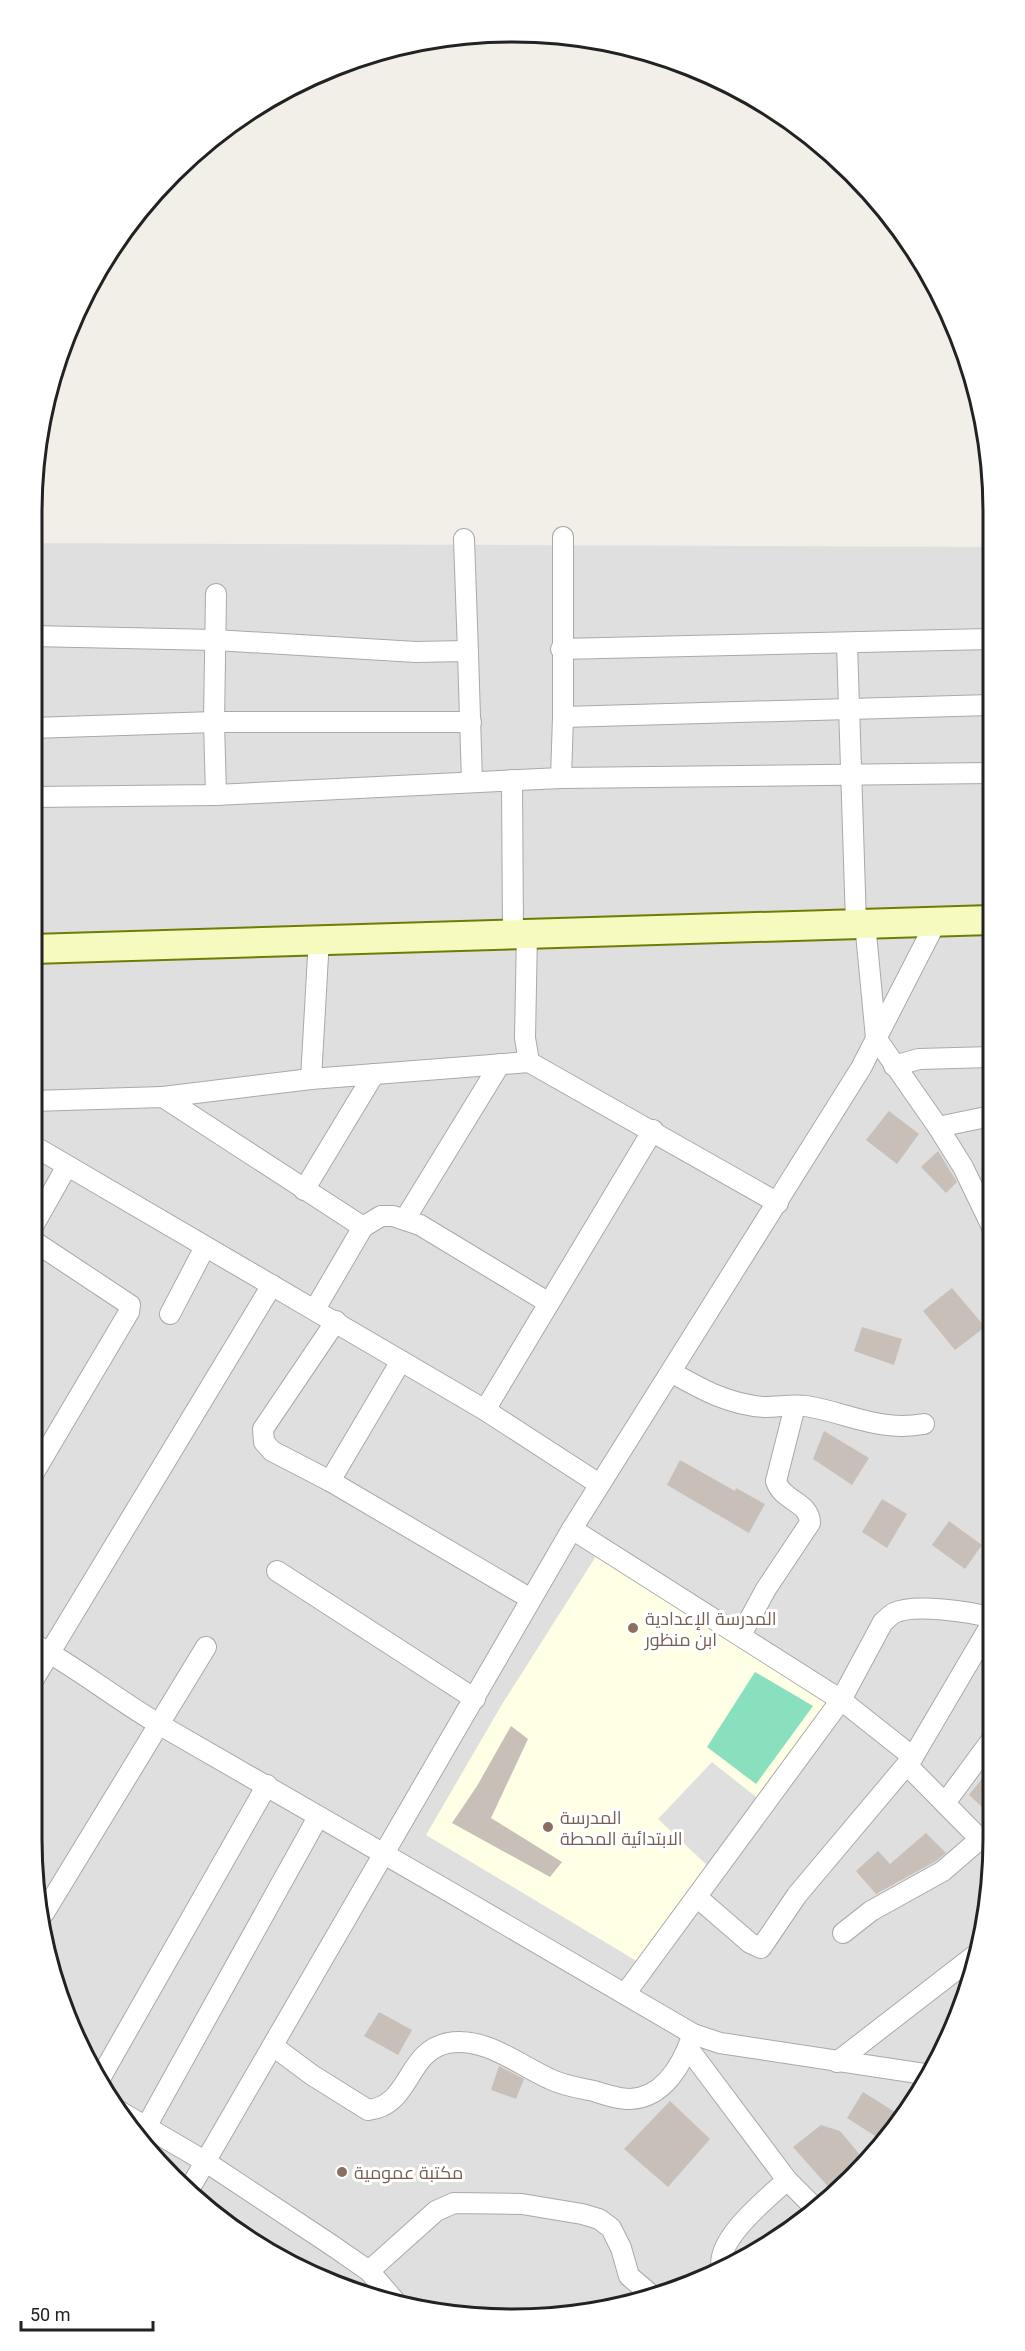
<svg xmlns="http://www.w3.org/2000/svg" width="1025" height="2351" viewBox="0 0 1025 2351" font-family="Roboto,Cairo,sans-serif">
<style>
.residential{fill:#e0dfdf}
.education{fill:#ffffe5}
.pitch{fill:#88e0be}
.building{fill:#c7bfb8}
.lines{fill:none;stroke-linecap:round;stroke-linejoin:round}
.minor-casing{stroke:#a9a9a9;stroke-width:22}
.secondary-casing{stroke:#707d05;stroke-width:32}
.minor{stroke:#fff;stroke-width:20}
.secondary{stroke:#f7fabf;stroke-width:28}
.education-dot{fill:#8d6e63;stroke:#fff;stroke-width:2}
.labels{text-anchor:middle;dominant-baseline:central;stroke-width:6;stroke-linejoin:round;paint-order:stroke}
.education-label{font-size:18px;fill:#785e54;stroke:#fff;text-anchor:start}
.rim{fill:none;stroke:#222;stroke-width:3}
</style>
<rect width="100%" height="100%" fill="#f2efe9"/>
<polygon class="residential" points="32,543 990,547 993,1838 968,1993 929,2079 874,2155 753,2255 667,2294 576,2315 419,2310 272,2255 151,2155 96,2079 57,1993 32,1838"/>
<polygon class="education" points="598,1553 834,1703 760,1800 712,1762 658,1819 711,1869 640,1963 426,1835 501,1706"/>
<polygon class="pitch" points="755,1672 813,1706 756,1784 707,1747"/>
<g class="building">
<polygon points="889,1111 919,1134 897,1164 866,1140"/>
<polygon points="938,1151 957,1182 946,1193 921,1167"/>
<polygon points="952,1288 985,1327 955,1350 923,1311"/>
<polygon points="862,1327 902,1339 894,1365 854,1351"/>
<polygon points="824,1431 869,1458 852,1485 813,1459"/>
<polygon points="680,1460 735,1491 736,1488 765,1504 749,1533 667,1485"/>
<polygon points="882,1499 907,1514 887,1548 862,1532"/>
<polygon points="949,1521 982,1545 965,1569 932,1545"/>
<polygon points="511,1726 528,1739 491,1818 562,1862 550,1877 452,1823 477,1786"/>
<polygon points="993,1765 993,1817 969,1795"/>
<polygon points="926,1833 946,1853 936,1861 876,1894 856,1871 878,1851 890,1864"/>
<polygon points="379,2012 412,2030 398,2055 364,2036"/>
<polygon points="499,2066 524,2079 516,2099 491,2090"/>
<polygon points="863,2092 895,2112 880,2139 847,2118"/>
<polygon points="670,2101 710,2139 668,2187 624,2149"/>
<polygon points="821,2125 840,2131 866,2162 832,2191 793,2147"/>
</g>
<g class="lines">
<defs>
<g id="minor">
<polyline points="464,539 468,653"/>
<polyline points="216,594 214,722 216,795"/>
<polyline points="32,636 215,640 416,652 465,651 468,653 472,782"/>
<polyline points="847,644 856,923"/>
<polyline points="561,649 990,639"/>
<polyline points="563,717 563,537"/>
<polyline points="32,728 214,722 471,722"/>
<polyline points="561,778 563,717 990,705"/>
<polyline points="512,780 513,933"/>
<polyline points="32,797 216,795 561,778 990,773"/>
<polyline points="865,923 876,1038 938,1127 963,1167 992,1227"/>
<polyline points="527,932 525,1038 529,1062 778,1203"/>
<polyline points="894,1066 919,1059 991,1057"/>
<polyline points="311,1079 319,938"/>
<polyline points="163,1097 311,1079 529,1062"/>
<polyline points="32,1101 163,1097 363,1227"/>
<polyline points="938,1127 991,1116"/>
<polyline points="32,1145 485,1410 599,1484"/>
<polyline points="304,1190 374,1074"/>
<polyline points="405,1219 500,1064"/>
<polyline points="32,1228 67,1166"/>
<polyline points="315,1309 363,1227 381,1216 393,1216 420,1225 549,1303"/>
<polyline points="170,1314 205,1247"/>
<polyline points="336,1321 263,1429 264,1442 272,1451 330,1481 531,1599"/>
<path d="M671,1372C701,1389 729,1405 765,1407C779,1407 793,1404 806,1406C849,1413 878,1432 924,1424"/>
<polyline points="485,1410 653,1130"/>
<polyline points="32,1476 129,1312 130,1305 32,1240"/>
<polyline points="330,1481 401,1361"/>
<path d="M572,1529L841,1700L883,1622C887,1619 890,1615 894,1613C914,1603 971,1612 993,1618"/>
<polyline points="277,1571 475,1699"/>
<path d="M741,1635L766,1589L810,1523C810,1502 782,1501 776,1481L795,1406"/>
<path d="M32,1643C77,1667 117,1700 162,1726C339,1828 517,1930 693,2034L720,2043L931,2075"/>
<polyline points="32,1682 272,1285"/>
<polyline points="907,1765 980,1839 993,1841"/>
<polyline points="945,1803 993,1738"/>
<polyline points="698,1898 750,1943 761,1948 797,1895 913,1757 993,1621"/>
<polyline points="44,1913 206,1647"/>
<polyline points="843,1933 871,1911 943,1871 980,1839"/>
<polyline points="625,1994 841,1700 913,1757"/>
<path d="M273,2046L312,2075L368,2110C411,2106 406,2051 448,2043C484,2036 519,2065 550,2079C564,2086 580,2088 594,2091C606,2095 618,2099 630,2099C664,2098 683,2063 693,2034"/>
<polyline points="688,2048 787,2180 813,2206"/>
<polyline points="837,2062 974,1956"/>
<polyline points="98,2082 267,1785"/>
<polyline points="119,2111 206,2162 330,2244 369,2271 395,2301"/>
<polyline points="146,2127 318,1817"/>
<polyline points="190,2188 572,1529 861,1068 936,922"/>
<path d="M722,2269C714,2240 768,2198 787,2180"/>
<polyline points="369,2271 436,2211 454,2203 522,2204 582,2214 599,2219 611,2228 621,2248 629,2276 649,2293 649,2298"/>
</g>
<polyline id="secondary" points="32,949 991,920"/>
</defs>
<use href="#minor" class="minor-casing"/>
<use href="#secondary" class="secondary-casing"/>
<use href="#minor" class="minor"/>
<use href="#secondary" class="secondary"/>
</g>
<g class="education-dot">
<circle cx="633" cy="1628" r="6"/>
<circle cx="548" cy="1827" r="6"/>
<circle cx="342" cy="2172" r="6"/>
</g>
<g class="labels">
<g class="education-label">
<text x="645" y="1618">المدرسة الإعدادية<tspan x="645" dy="21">ابن منظور</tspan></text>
<text x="560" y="1817">المدرسة<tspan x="560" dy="21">الابتدائية المحطة</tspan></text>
<text x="354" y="2172">مكتبة عمومية</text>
</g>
</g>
<path d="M0 0H1025V2351H0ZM512 42H513A470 470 0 0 1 983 512V1839A470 470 0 0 1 513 2309H512A470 470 0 0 1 42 1839V512A470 470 0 0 1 512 42Z" fill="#fff" fill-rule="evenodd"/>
<path class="rim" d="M512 42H513A470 470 0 0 1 983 512V1839A470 470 0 0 1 513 2309H512A470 470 0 0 1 42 1839V512A470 470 0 0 1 512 42Z"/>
<path d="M21 2321v9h132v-9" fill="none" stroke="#222222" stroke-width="3"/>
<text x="30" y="2321" font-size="18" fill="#222222" stroke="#ffffff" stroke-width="4.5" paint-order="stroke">50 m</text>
</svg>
